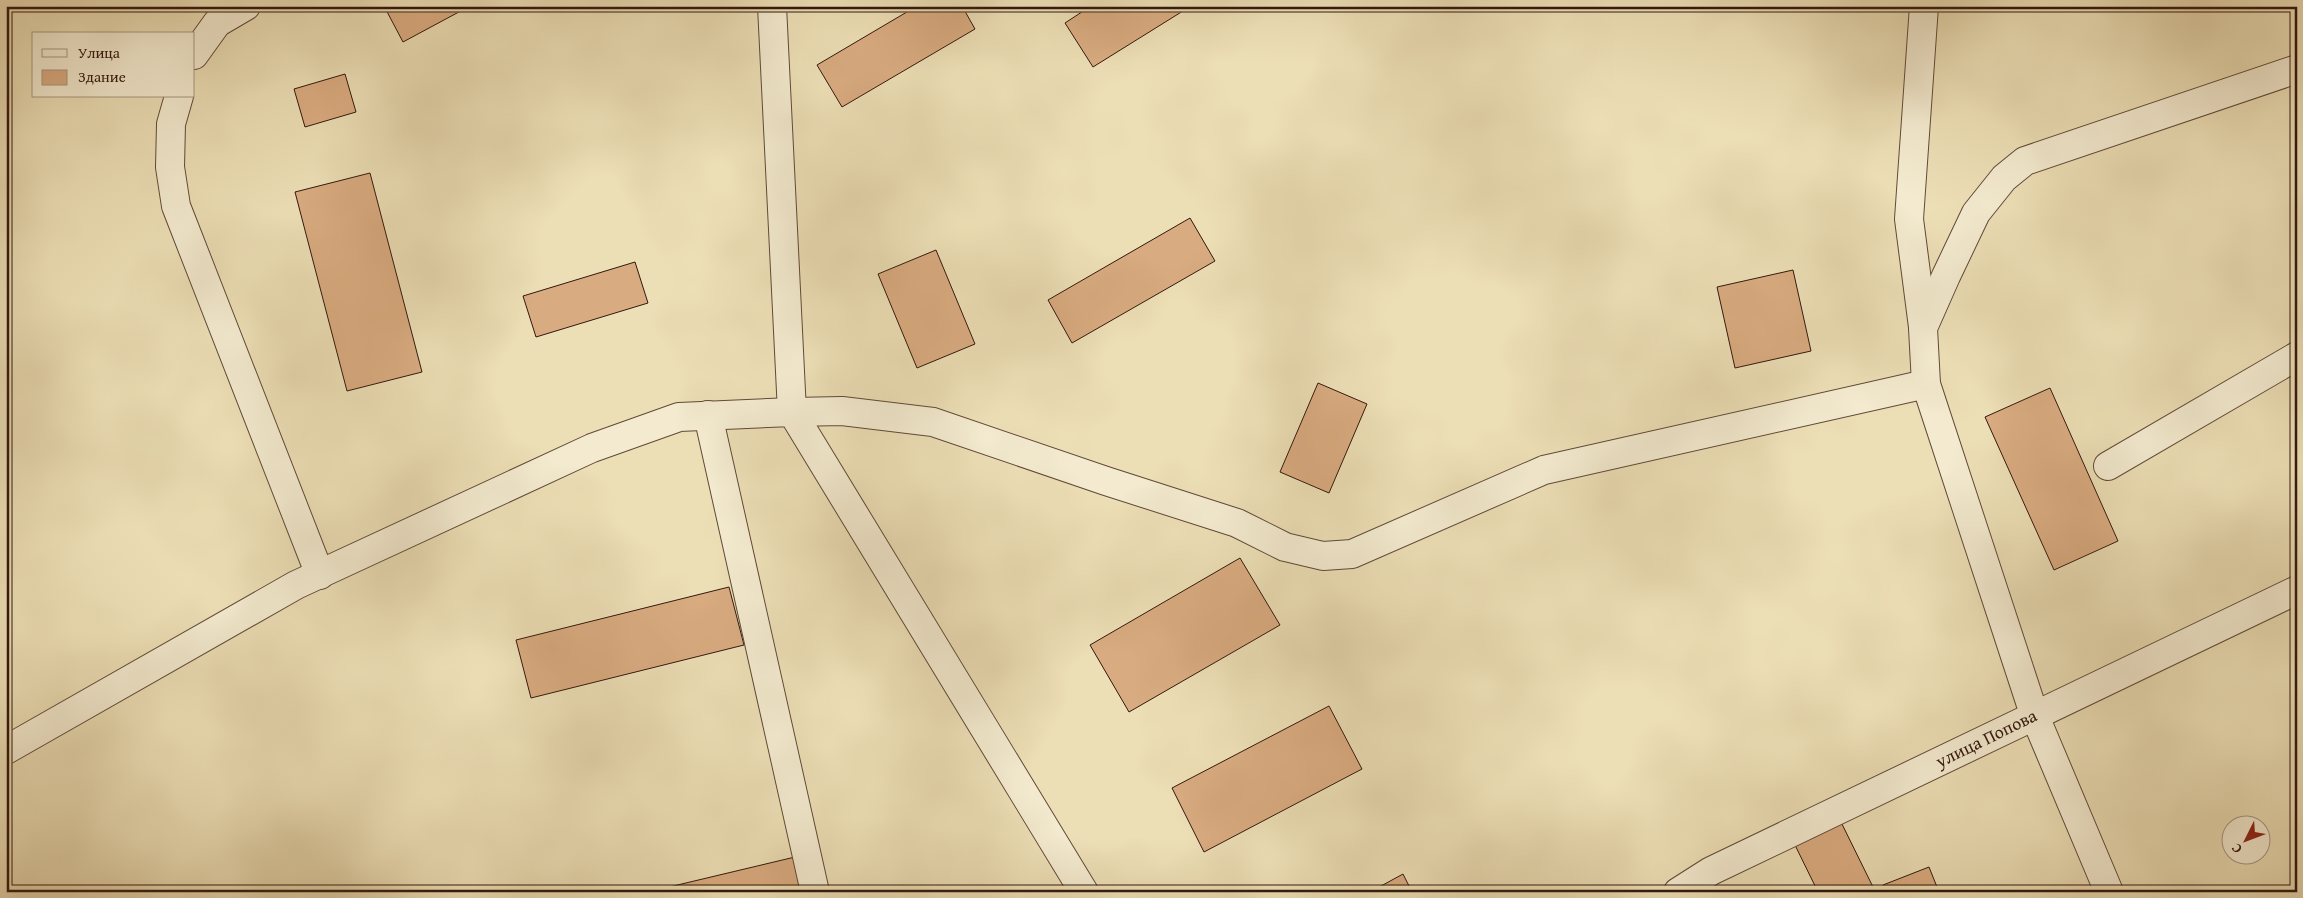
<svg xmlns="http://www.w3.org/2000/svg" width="2303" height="898" viewBox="0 0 2303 898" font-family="'Gentium Book Plus',serif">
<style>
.building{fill:#d9ab80;stroke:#32180f}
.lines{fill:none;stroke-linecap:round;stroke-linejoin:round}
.minor-casing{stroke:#604a38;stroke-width:30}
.minor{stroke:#f3eacf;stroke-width:28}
.labels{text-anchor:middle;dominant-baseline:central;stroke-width:5;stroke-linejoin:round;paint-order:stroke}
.street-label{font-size:18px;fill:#32180f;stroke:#f3eacf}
</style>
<rect width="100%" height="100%" fill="#ecdeb5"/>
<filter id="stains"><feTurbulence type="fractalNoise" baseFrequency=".004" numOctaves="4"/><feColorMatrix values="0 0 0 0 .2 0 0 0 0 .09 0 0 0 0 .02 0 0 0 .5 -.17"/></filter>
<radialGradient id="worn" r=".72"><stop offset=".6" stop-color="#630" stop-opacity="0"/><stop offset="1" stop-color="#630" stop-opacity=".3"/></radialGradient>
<g class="building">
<polygon points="384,6 470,6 403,42"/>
<polygon points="917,6 962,6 975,29 842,107 817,65"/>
<polygon points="1091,6 1191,6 1093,67 1065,23"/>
<polygon points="345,74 356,112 305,127 294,89"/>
<polygon points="370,173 422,372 347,391 295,192"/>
<polygon points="1190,218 1215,261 1072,343 1048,300"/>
<polygon points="936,250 975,344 917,368 878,274"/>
<polygon points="635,262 648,303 536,337 523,296"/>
<polygon points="1793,270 1811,351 1735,368 1717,287"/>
<polygon points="1318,383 1367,404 1329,493 1280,472"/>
<polygon points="2050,388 2118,541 2054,570 1985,417"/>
<polygon points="1240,558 1280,625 1129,712 1090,645"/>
<polygon points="729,587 744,645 531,698 516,640"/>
<polygon points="1329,706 1362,769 1204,852 1172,788"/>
<polygon points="1839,818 1873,887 1864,892 1818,892 1793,841"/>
<polygon points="795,857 803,892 648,892"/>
<polygon points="1929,867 1939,892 1886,892 1883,885"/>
<polygon points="1403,874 1412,892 1370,892"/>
</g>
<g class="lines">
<defs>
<g id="minor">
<polyline points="772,6 792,412 842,411 933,422 1106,481 1237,523 1285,547 1323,556 1352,554 1544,470 1926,384"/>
<polyline points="194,55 217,23 246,6"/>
<polyline points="179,96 171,124 170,167 176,206 320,575"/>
<polyline points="1923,327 1909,219 1924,6"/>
<polyline points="708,415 815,892"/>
<polyline points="2108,466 2297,356"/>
<polyline points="6,750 296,585 592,448 679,417 792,412 1084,892"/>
<polyline points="1678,892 1711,871 2297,590"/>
<polyline points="2109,892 2034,714 1926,384 1923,328 1946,276 1976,213 2004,178 2025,161 2297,69"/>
</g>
</defs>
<use href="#minor" class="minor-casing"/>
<use href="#minor" class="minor"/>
</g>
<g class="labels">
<g class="street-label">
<text transform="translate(1986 738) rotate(-26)">улица Попова</text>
</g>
</g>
<rect width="2303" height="898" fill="none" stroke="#ecdeb5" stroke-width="25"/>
<rect x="8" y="8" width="2288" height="883" fill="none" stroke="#32180f" stroke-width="2.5"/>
<rect x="12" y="12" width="2278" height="873" fill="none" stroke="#32180f"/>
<rect x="32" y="32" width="162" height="65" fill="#f3eacf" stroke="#a69682"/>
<rect x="42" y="49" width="25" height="8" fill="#f3eacf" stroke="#a69682"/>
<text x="78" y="58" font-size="15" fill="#32180f">Улица</text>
<rect x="42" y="70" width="25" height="15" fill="#d9ab80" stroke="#a69682"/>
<text x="78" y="82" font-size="15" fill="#32180f">Здание</text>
<g transform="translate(2246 840) rotate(228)"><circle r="24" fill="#f3eacf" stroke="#a69682"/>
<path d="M0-4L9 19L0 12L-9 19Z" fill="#8f2418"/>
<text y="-8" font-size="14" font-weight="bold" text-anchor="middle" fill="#32180f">С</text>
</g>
<rect width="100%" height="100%" filter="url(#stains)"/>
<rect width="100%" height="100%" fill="url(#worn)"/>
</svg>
